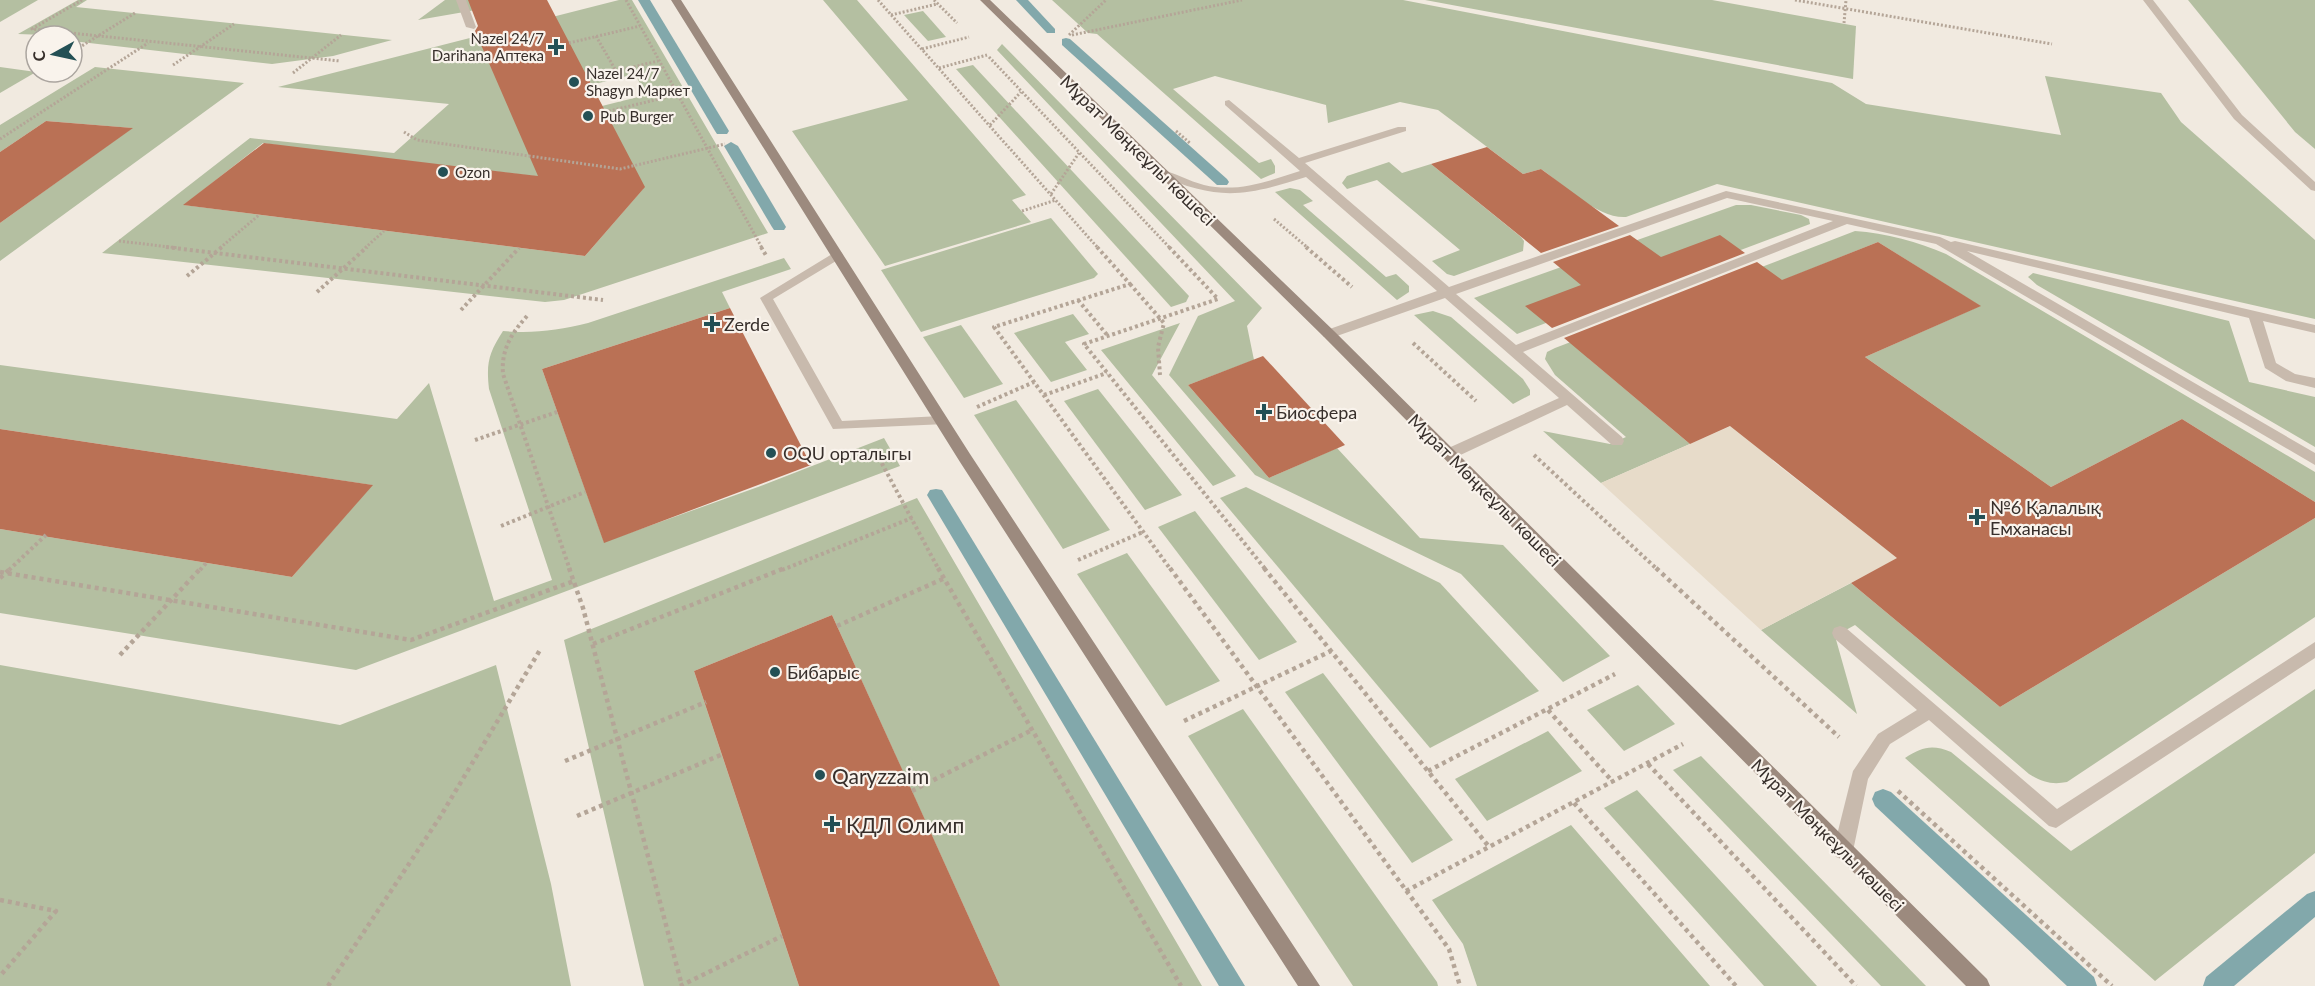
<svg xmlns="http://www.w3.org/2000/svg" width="2315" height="986" viewBox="0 0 2315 986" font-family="Lato,sans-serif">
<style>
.green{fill:#b4bfa1;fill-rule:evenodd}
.plaza{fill:#e7dbc9}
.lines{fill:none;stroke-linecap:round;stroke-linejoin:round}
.stream{fill:#82a8ab;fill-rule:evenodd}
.building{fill:#ba7155}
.path-far2{stroke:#b4a597;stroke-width:3;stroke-dasharray:2 2;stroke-linecap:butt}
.path-far1{stroke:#b4a597;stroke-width:4;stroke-dasharray:3 3;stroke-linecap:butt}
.path{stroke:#b4a597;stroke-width:4.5;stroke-dasharray:4 4;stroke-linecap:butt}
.service{fill:#c8baad;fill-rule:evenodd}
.minor{fill:#c8baad;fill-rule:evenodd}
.secondary{fill:#9c8a7e;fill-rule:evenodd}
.poi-dot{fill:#245055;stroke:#f9f3ec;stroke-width:2}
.labels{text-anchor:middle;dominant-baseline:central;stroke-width:4.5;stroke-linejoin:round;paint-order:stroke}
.far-poi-label{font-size:15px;fill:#372f2b;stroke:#f9f3ec;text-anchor:start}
.street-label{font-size:18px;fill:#372f2b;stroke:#f9f3ec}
.poi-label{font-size:18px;fill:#372f2b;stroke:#f9f3ec;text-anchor:start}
.near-poi-label{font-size:21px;fill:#372f2b;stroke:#f9f3ec;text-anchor:start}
</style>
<rect width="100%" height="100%" fill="#f1eae0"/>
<g class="green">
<polygon points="0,0 38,0 0,22"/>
<polygon points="78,0 87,0 76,7 392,40 333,56 272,64 72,41 72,36 18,34"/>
<polygon points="445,0 490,0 493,7 418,20"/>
<path d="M619,0H632L768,233L564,300L545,302L102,253L250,138L394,153L449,104L278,87ZM635,74L646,95L602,106L591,85ZM263,143L288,147L643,189L585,256L184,205Z"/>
<polygon points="823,0 857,0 1026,195 1012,200 1031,222 885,266 792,131 908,100"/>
<path d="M1052,0H1403L1832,83L1866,104L2061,135L2045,76L2161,93L2181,122L2315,240V319L1717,184L1626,217C1598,219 1564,185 1541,169L1523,174L1438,110L1400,102L1328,123L1326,105L1215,76L1173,89L1259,163L1271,159L1275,166V173L1261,179L1097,34L1088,33Z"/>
<polygon points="1425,0 1712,0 1856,26 1853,79"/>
<polygon points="2188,0 2315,0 2315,149 2295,132"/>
<polygon points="923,11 946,37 928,41 904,15"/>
<polygon points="1002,44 1262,308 1247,326 1254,360 1188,385 1269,478 1337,448 1420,538 1503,545 1610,656 1563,682 1461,574 1255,475 1169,375 1198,316 1235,301 997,50"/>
<polygon points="973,65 1189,296 1186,302 1171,307 956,69"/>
<polygon points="0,67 36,72 0,93"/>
<polygon points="95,67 244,83 0,261 0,223 132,128 46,121 0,152 0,125"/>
<polygon points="1389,162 1402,173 1431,164 1521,237 1524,241 1523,251 1454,276 1447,274 1432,261 1460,250 1377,180 1347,189 1342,183 1347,176"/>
<polygon points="1290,188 1300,190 1313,201 1303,205 1386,277 1396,274 1409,286 1409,292 1397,300 1275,192"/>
<polygon points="1736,205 1751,205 1801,215 1809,219 1810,224 1517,334 1474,298"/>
<polygon points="1051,218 1098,274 1094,278 921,332 881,270"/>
<path d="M1855,231C1885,233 1919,242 1946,254L2315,472V502L2182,419L2051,487L1865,357L1980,306L1878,242L1766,287L1746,273Z"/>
<path d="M784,258L791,269L722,292L730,308L542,369L604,542L758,487L884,438L900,466L356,670L0,613V529L292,577L372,485L0,429V365L397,419L429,383L494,601L552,580L489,389C486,362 489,353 503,331C533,334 559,330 588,323Z"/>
<polygon points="2033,273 2229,321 2249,382 2315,397 2315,447 2037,285 2028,277"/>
<polygon points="1433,311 1451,317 1523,379 1530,390 1530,395 1513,404 1414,315"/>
<polygon points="1652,311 1588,358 1690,444 1601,483 1543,431 1610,444 1626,437 1555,375 1545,359 1547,352 1555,348"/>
<polygon points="1073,314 1089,334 1065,342 1087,370 1051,382 1014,333"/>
<polygon points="1180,323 1152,375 1236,476 1213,486 1101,350"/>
<polygon points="961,325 1003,384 964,398 923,337"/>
<polygon points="1098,389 1182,495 1145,510 1064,401"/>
<polygon points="1016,400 1110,530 1063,549 974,415"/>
<polygon points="1246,487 1440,583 1539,691 1430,748 1220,498"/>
<polygon points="917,498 1202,986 1000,986 832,615 694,671 799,986 644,986 564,640"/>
<polygon points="1195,511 1297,642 1259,660 1158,527"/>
<path d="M2315,518V617L2067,782C2052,785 2042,782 2029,774L1855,625L1835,636L1857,714L1761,630L1851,583L2000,707Z"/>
<polygon points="1127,553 1220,681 1166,706 1077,574"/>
<polygon points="0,665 340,725 496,665 551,884 571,986 0,986"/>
<polygon points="1323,673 1453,840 1412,863 1285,692"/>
<polygon points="1638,685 1675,724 1624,751 1587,710"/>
<path d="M2315,689V853L2155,981L1905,758C1922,747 1932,744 1951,752L2071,851Z"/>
<polygon points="1243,709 1437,982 1438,986 1353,986 1188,736"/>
<polygon points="1548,731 1582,771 1487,821 1455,779"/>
<polygon points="1701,756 1926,986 1881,986 1673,770"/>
<polygon points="1637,790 1817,986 1764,986 1604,808"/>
<polygon points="1571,825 1710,986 1477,986 1463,944 1432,900"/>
</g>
<polygon class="plaza" points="1758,414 1773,461 1846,518 1875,504 1925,544 1761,630 1601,483"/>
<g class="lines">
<g class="stream">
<polygon points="638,0 650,0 729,131 727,134 717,134 715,131"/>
<polygon points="1016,0 1028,0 1055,29 1055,33 1047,33"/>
<polygon points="1066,38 1070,39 1227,179 1229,182 1227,185 1217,185 1062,45 1062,39"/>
<polygon points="731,142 738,146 786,227 784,230 774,230 772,227 724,146"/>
<polygon points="936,489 942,490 1245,986 1219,986 927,495 930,490"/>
<polygon points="1883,789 1891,792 2094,977 2097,986 2067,986 1875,806 1872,799 1875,792"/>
<polygon points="2315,891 2315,917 2234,986 2203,986 2206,977 2307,894"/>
</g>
</g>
<g class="building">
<polygon points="468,0 547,0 645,187 585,256 183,205 264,143 538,176 475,31 478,26"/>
<polygon points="46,121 133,128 0,223 0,152"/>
<polygon points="1487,147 1523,174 1541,169 1619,226 1541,253 1431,164"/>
<polygon points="1630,235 1661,257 1720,235 1745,253 1552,328 1525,306 1581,285 1553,262"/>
<polygon points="1878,242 1981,306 1865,357 2051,487 2182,419 2315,502 2315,518 2000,707 1851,583 1897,558 1730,426 1690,444 1564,338 1757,262 1782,280"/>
<polygon points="730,308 811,465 604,543 542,369"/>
<polygon points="1263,356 1345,445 1269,478 1188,385"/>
<polygon points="0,429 373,485 292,577 0,529"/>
<polygon points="832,615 912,791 1000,986 799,986 694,671"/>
</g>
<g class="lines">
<g class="path-far2">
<polyline points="82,0 32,29 340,61"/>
<polyline points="626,0 762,248"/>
<polyline points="878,0 1098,248"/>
<polyline points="934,0 957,23"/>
<polyline points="1795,0 2052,44"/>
<polyline points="891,15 937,4"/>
<polyline points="1844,23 1846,0"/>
<polyline points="1069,35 1106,0"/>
<polyline points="1072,35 1242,0"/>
<polyline points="596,36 616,71"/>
<polyline points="569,43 640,26"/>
<polyline points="922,49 969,37"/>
<polyline points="72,52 135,13"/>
<polyline points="989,57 1170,248"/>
<polyline points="173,65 234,24"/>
<polyline points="939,68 987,55"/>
<polyline points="293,73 341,35"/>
<polyline points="587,78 658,61"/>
<polyline points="605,112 676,95"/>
<polyline points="990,125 1021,92"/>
<polyline points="1176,131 1191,144"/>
<polyline points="404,132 417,140 620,169 725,144"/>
<polyline points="0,139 148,43"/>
<polyline points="1051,194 1079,153"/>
<polyline points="1022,211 1056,200"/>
<polyline points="1274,219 1308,248"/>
<polyline points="119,241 178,248"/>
<polyline points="220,248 259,215"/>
<polyline points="365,248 384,231"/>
</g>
<g class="path-far1">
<polyline points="166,247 603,300"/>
<polyline points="761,247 767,257"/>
<polyline points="1097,247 1130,284 994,327 1171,570"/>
<polyline points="1169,247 1218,299 1084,344 1266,570"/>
<polyline points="1306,247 1352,287"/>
<polyline points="187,276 222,247"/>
<polyline points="1130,284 1164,323 1158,347 1160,375"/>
<polyline points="317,292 367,247"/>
<polyline points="1078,300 1108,336"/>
<polyline points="461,310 519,248"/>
<path d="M527,316C511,334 501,350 503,374L570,570"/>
<polyline points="1413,343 1476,401"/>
<polyline points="1044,395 1107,373"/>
<polyline points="977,407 1034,382"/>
<polyline points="475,440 557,412"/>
<polyline points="1534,455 1658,570"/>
<polyline points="879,458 939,570"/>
<polyline points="501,526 585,492"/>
<polyline points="1078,560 1143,532"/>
<polyline points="9,570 46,535"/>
<polyline points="200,570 207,562"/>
<polyline points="782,570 912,518"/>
</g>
<g class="path">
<polyline points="569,568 583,608 682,986"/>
<polyline points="938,568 1181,986"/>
<polyline points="1170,568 1449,949 1460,986"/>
<polyline points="1264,568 1490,848"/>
<polyline points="1656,568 1839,737"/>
<polyline points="0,572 411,640 574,581"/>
<polyline points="0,578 11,568"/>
<polyline points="837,626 945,578"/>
<polyline points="593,644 785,568"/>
<polyline points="120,655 201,568"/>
<polyline points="1548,710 1613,782"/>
<polyline points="1184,721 1331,651"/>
<polyline points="565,761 706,702"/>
<polyline points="1648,764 1856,986"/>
<polyline points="1428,771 1615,674"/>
<polyline points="912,791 1032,730"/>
<polyline points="1898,791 2112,986"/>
<polyline points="1574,803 1736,986"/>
<polyline points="577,816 723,754"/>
<polyline points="1406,891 1683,744"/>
<polyline points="0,900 56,911 0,976"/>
<polyline points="328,986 440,817 540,650"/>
<polyline points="680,986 782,936"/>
</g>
<g class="service">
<polygon points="456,0 466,0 476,27 474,29 466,27"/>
<path d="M1229,100L1299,158L1398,127H1406V131L1305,163L1449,287L1726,191L1940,237L1951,242L1955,241L2315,325V333L2263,321L2276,363L2295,374L2315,378V388L2286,381L2265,368L2249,318L1967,251L2315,453V465L1936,244L1847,224L1523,352L1622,437L1624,441L1622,445H1612L1567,405L1454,458H1444L1442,454L1444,450L1559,398L1445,298L1334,337H1324L1322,334L1324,331L1437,291L1306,177C1243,197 1218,201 1156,174L1154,172L1160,169C1175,173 1189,181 1204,185C1237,193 1269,181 1300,171L1225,105V101ZM1727,198L1833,221L1516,345L1456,294Z"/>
<polygon points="837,251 841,252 843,255 841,258 773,299 842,421 941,416 948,421 946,424 833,429 760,298"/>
<polygon points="1840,626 1846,628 2057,809 2315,642 2315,658 2056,828 2049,826 1929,720 1890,744 1868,779 1853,851 1850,857 1843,860 1836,857 1833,851 1853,771 1878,734 1917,710 1834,638 1832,633 1834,628"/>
</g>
<polygon class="minor" points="2143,0 2153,0 2242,115 2315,182 2315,191 2311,190 2234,119"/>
<g class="secondary">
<polygon points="671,0 681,0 970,454 1320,986 1298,986 960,462"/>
<polygon points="980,0 990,0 1334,331 1987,979 1990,986 1966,986 1324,337"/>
</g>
</g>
<g class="poi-dot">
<path d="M553 38h6v6h6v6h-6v6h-6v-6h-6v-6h6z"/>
<circle cx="574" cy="82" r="6"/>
<circle cx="588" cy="116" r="6"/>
<circle cx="443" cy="172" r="6"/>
<path d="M709 315h6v6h6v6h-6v6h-6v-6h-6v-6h6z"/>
<path d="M1261 403h6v6h6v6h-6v6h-6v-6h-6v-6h6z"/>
<circle cx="771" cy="453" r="6"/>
<path d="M1974 508h6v6h6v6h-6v6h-6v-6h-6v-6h6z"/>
<circle cx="775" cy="672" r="6"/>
<circle cx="820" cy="775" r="6"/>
<path d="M829 815h6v6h6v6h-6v6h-6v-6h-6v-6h6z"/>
</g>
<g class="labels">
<g class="far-poi-label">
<text x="544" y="38" text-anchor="end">Nazel 24/7<tspan x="544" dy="17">Darihana Аптека</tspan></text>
<text x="586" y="73">Nazel 24/7<tspan x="586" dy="17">Shagyn Маркет</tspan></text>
<text x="600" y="116">Pub Burger</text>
<text x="455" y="172">Ozon</text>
</g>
<g class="street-label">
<text transform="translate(1138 150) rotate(44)">Мұрат Мөңкеұлы көшесі</text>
<text transform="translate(1485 490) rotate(45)">Мұрат Мөңкеұлы көшесі</text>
<text transform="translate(1828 835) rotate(45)">Мұрат Мөңкеұлы көшесі</text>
</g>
<g class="poi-label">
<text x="724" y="324">Zerde</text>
<text x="1276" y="412">Биосфера</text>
<text x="783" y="453">OQU орталыгы</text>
<text x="1990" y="507">№6 Қалалық<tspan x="1990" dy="21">Емханасы</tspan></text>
<text x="787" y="672">Бибарыс</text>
</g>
<g class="near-poi-label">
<text x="832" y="775">Qaryzzaim</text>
<text x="846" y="824">КДЛ Олимп</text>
</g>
</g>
<g transform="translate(54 54) rotate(262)"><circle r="28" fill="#f9f3ec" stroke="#aba59f" stroke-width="1.5"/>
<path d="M0-4.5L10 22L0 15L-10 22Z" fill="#245055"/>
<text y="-9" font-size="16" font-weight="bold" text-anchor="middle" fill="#372f2b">С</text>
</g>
</svg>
